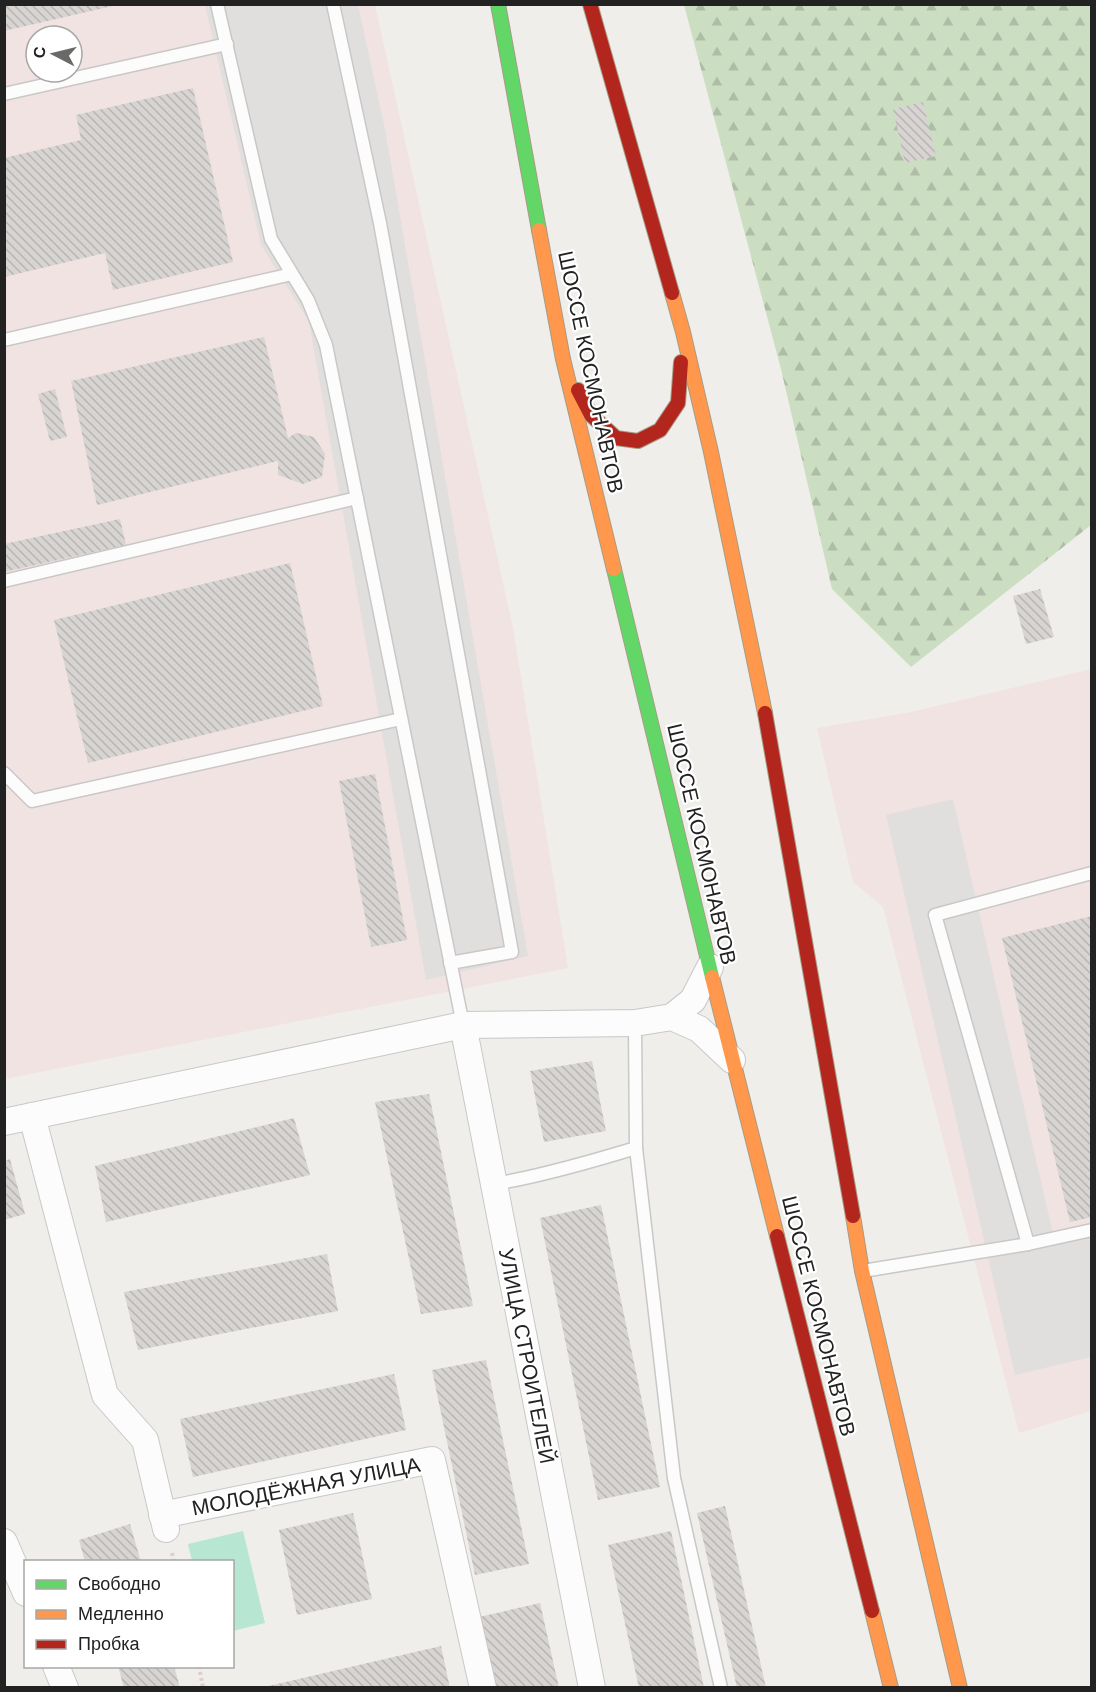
<svg xmlns="http://www.w3.org/2000/svg" width="1096" height="1692" viewBox="0 0 1096 1692" font-family="Arial,sans-serif">
<style>
.commercial{fill:#f1e3e1;fill-rule:evenodd}
.forest{fill:url(#forest-firs)}
.pitch{fill:#b7e6d2}
.parking{fill:#e0dfde}
.building{fill:url(#building-back-hatch)}
.lines{fill:none;stroke-linecap:round;stroke-linejoin:round}
.lane-casing{stroke:#c9c8c7;stroke-width:15}
.street-casing{stroke:#c9c8c7;stroke-width:28}
.fast-casing{stroke:#a79c86;stroke-width:16}
.slow-casing{stroke:#a79c86;stroke-width:16}
.jam-casing{stroke:#a79c86;stroke-width:16}
.path{stroke:#dccecd;stroke-width:4;stroke-dasharray:3 3;stroke-linecap:butt}
.lane{stroke:#fdfcfc;stroke-width:12}
.street{stroke:#fdfcfc;stroke-width:26}
.fast{stroke:#63d668;stroke-width:14}
.slow{stroke:#ff974d;stroke-width:14}
.jam{stroke:#b3261e;stroke-width:14}
.labels{text-anchor:middle;dominant-baseline:central;stroke-width:4.5;stroke-linejoin:round;paint-order:stroke}
.street-label{font-size:21px;fill:#222;stroke:#fff}
</style>
<defs>
<pattern id="forest-firs" width="22" height="20" patternUnits="userSpaceOnUse" patternTransform="scale(1.5)"><rect width="22" height="20" fill="#cbdec1"/><path d="M5 1l3.5 6h-7zM16 11l3.5 6h-7z" fill="#aebea6"/></pattern>
<pattern id="building-back-hatch" width="6" height="6" patternUnits="userSpaceOnUse" patternTransform="scale(1.5)"><rect width="6" height="6" fill="#d7d4d2"/><path d="M-1 5l2 2M0 0l6 6M5-1l2 2" fill="none" stroke="#b8b6b4"/></pattern>
</defs>
<rect width="100%" height="100%" fill="#f0eeeb"/>
<g class="commercial">
<path d="M5,5H375L513,628L568,968L5,1079ZM36,36H72V72H36Z"/>
<polygon points="1091,669 1091,1411 1019,1433 883,907 853,882 817,728 911,712"/>
</g>
<polygon class="forest" points="684,5 1091,5 1091,525 911,667 832,589 781,369"/>
<polygon class="pitch" points="243,1531 265,1623 233,1631 232,1562 192,1561 188,1544"/>
<g class="parking">
<polygon points="205,5 358,5 385,129 528,956 426,980 309,322 261,245"/>
<polygon points="953,799 1054,1238 1091,1229 1091,1357 1015,1375 886,815"/>
</g>
<g class="building">
<polygon points="4,4 117,4 117,5 4,31"/>
<polygon points="193,88 233,262 113,290 105,253 4,277 4,158 81,140 76,115"/>
<polygon points="923,102 936,156 905,163 893,109"/>
<polygon points="264,337 288,438 296,433 314,437 325,454 322,477 303,484 278,475 278,461 97,505 71,381"/>
<polygon points="55,389 67,437 50,441 38,394"/>
<polygon points="120,519 126,545 4,572 4,544"/>
<polygon points="290,563 323,706 88,763 54,620"/>
<polygon points="1040,589 1054,637 1026,644 1013,596"/>
<polygon points="375,774 407,940 371,947 339,781"/>
<polygon points="1092,916 1092,1217 1070,1222 1002,938"/>
<polygon points="592,1061 606,1131 544,1142 530,1071"/>
<polygon points="429,1094 473,1306 421,1314 375,1102"/>
<polygon points="294,1118 310,1175 106,1222 95,1166"/>
<polygon points="10,1159 25,1214 4,1220 4,1161"/>
<polygon points="601,1205 660,1487 598,1500 540,1218"/>
<polygon points="327,1254 338,1311 138,1350 124,1292"/>
<polygon points="486,1360 529,1564 475,1575 432,1370"/>
<polygon points="394,1374 406,1430 193,1477 180,1419"/>
<polygon points="725,1506 766,1688 737,1688 697,1513"/>
<polygon points="353,1513 372,1599 297,1615 279,1530"/>
<polygon points="130,1524 141,1562 85,1562 79,1540"/>
<polygon points="671,1531 704,1688 639,1688 608,1545"/>
<polygon points="540,1603 559,1688 495,1688 479,1617"/>
<polygon points="441,1646 450,1688 264,1688 264,1687"/>
<polygon points="118,1666 174,1666 180,1688 124,1688"/>
</g>
<g class="lines">
<defs>
<g id="lane">
<polyline points="217,4 271,239 308,300 326,345 463,1025"/>
<polyline points="333,4 380,223 512,952 450,963"/>
<polyline points="4,94 227,44"/>
<polyline points="4,340 292,274"/>
<polyline points="4,581 357,498"/>
<polyline points="4,773 32,801 401,719"/>
<polyline points="636,1148 674,1478 721,1688"/>
<path d="M494,1184C542,1176 590,1162 636,1148L635,1023"/>
<polyline points="1028,1244 935,915 1092,873"/>
<polyline points="863,1271 1028,1244 1092,1230"/>
</g>
<g id="street">
<polyline points="672,1017 693,1000 710,967"/>
<polyline points="463,1025 592,1688"/>
<polyline points="32,1116 105,1395 145,1440 166,1529"/>
<polyline points="4,1122 463,1025 635,1023 672,1017 699,1029 732,1060"/>
<polyline points="162,1515 432,1460 483,1688"/>
<polyline points="4,1542 26,1593"/>
<polyline points="56,1666 65,1688"/>
</g>
<g id="fast">
<polyline points="498,4 539,230"/>
<polyline points="614,569 712,977"/>
</g>
<g id="slow">
<polyline points="539,230 563,359 614,569"/>
<polyline points="672,293 683,332 711,452 765,713"/>
<polyline points="712,977 777,1236"/>
<polyline points="853,1216 862,1271 960,1688"/>
<polyline points="872,1611 891,1688"/>
</g>
<g id="jam">
<polyline points="590,4 672,293"/>
<polyline points="578,390 591,415 616,438 638,441 660,430 678,403 681,362"/>
<polyline points="765,713 853,1216"/>
<polyline points="777,1236 872,1611"/>
</g>
</defs>
<use href="#lane" class="lane-casing"/>
<use href="#street" class="street-casing"/>
<use href="#fast" class="fast-casing"/>
<use href="#slow" class="slow-casing"/>
<use href="#jam" class="jam-casing"/>
<g class="path">
<polyline points="172,1553 174,1562"/>
<polyline points="199,1666 203,1688"/>
</g>
<use href="#lane" class="lane"/>
<use href="#street" class="street"/>
<use href="#fast" class="fast"/>
<use href="#slow" class="slow"/>
<use href="#jam" class="jam"/>
</g>
<g class="labels">
<g class="street-label">
<text transform="translate(591 372) rotate(78)">ШОССЕ КОСМОНАВТОВ</text>
<text transform="translate(702 844) rotate(77)">ШОССЕ КОСМОНАВТОВ</text>
<text transform="translate(819 1316) rotate(76)">ШОССЕ КОСМОНАВТОВ</text>
<text transform="translate(527 1356) rotate(79)">УЛИЦА СТРОИТЕЛЕЙ</text>
<text transform="translate(306 1486) rotate(-11)">МОЛОДЁЖНАЯ УЛИЦА</text>
</g>
</g>
<rect width="1096" height="1692" fill="none" stroke="#222222" stroke-width="12"/>
<rect x="24" y="1560" width="210" height="108" fill="#ffffff" stroke="#a7a7a7" stroke-width="1.5"/>
<rect x="36" y="1580" width="30" height="9" fill="#63d668" stroke="#a7a7a7" stroke-width="1.5"/>
<text x="78" y="1590" font-size="18" fill="#222222">Свободно</text>
<rect x="36" y="1610" width="30" height="9" fill="#ff974d" stroke="#a7a7a7" stroke-width="1.5"/>
<text x="78" y="1620" font-size="18" fill="#222222">Медленно</text>
<rect x="36" y="1640" width="30" height="9" fill="#b3261e" stroke="#a7a7a7" stroke-width="1.5"/>
<text x="78" y="1650" font-size="18" fill="#222222">Пробка</text>
<g transform="translate(54 54) rotate(277)"><circle r="28" fill="#ffffff" stroke="#a7a7a7" stroke-width="1.5"/>
<path d="M0-4.5L10 22L0 15L-10 22Z" fill="#6a6968"/>
<text y="-9" font-size="16" font-weight="bold" text-anchor="middle" fill="#222222">С</text>
</g>
</svg>
